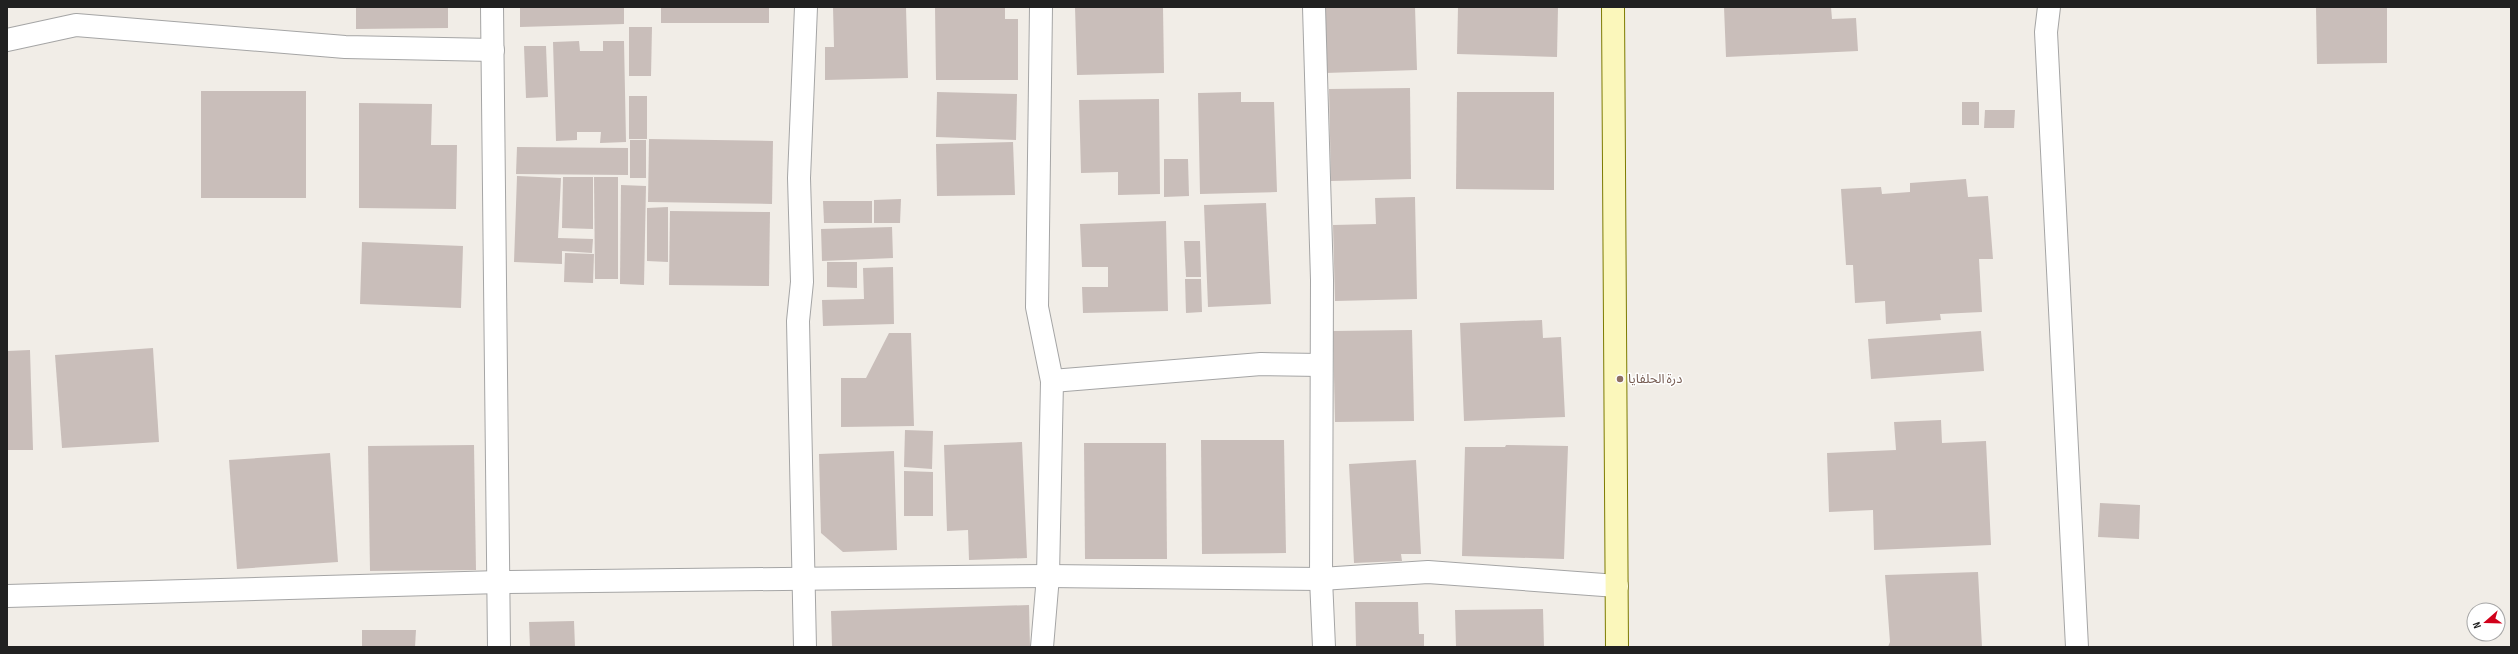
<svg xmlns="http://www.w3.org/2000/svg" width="2518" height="654" viewBox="0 0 2518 654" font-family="'Sofia Sans Condensed','Noto Sans Arabic',sans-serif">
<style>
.building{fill:#c9beba}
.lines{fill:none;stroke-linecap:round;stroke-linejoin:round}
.street-casing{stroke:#a5a5a5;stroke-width:24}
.secondary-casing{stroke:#7d7b02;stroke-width:24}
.street{stroke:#fff;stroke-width:22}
.secondary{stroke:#fbf7bb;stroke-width:22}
.education-dot{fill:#8d6e63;stroke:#fff;stroke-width:1.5}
.labels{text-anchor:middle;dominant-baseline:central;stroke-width:3;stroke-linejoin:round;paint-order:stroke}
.education-label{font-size:13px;fill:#785e54;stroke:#fff;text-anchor:start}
</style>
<rect width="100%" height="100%" fill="#f1ede7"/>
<g class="building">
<polygon points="356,7 448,7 448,28 356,29"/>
<polygon points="520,7 624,7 624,24 520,27"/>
<rect x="661" y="7" width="108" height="16"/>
<polygon points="833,7 906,7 908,78 825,80 825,47 834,47"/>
<polygon points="935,7 1005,7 1005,19 1018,19 1018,80 936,80"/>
<polygon points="1075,7 1163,7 1164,73 1077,75"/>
<polygon points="1323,7 1415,7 1417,70 1325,73"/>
<polygon points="1458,7 1558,7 1557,57 1457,54"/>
<polygon points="1724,7 1831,7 1832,19 1856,18 1858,51 1726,57"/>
<polygon points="2316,7 2387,7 2387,63 2317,64"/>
<polygon points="629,27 652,27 651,76 629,76"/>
<polygon points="579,41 580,51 603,51 603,41 624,41 626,142 600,143 601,132 577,132 577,140 556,141 553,42"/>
<polygon points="524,46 546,46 548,97 526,98"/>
<polygon points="1410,88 1411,179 1331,181 1329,89"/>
<rect x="201" y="91" width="105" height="107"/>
<polygon points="937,92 1017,94 1016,140 936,137"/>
<polygon points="1241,92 1241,102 1274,102 1277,192 1200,194 1198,93"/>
<polygon points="1457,92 1554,92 1554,190 1456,189"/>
<rect x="629" y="96" width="18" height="43"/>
<polygon points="1159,99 1160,194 1118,195 1118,172 1081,173 1079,100"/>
<rect x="1962" y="102" width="17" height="23"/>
<polygon points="359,103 432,104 431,145 457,145 456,209 359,208"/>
<polygon points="1985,110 2015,110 2014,128 1984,128"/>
<polygon points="649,139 773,141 772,204 648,202"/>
<rect x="630" y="140" width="16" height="38"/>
<polygon points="1013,142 1015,195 937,196 936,144"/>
<polygon points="517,147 628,148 628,175 516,174"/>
<polygon points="1164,159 1188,159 1189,196 1164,197"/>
<polygon points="517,176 561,178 558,238 593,239 592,253 562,251 562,264 514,262"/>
<polygon points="563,177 593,177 593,229 562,228"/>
<polygon points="594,177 618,177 618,279 595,279"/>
<polygon points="1966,179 1968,197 1988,196 1993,259 1979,259 1982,312 1940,314 1941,320 1886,324 1885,301 1855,303 1853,265 1846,265 1841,189 1881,187 1882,194 1910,192 1910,183"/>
<polygon points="621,185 646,186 644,285 620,284"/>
<polygon points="1415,197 1417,299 1335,301 1333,225 1376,224 1375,198"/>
<polygon points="901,199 900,223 874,223 874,200"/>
<polygon points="823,201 872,201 872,223 824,223"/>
<polygon points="1266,203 1271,304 1208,307 1204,205"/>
<polygon points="668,207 668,262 647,261 647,208"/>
<polygon points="670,211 770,212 769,286 669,285"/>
<polygon points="1166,221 1168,311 1083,313 1082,287 1108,287 1108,267 1082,267 1080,224"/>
<polygon points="892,227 893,258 822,261 821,229"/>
<polygon points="1184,241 1200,241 1201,277 1186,277"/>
<polygon points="362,242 463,246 461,308 360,304"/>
<polygon points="565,253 594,254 593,283 564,282"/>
<polygon points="827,262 857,262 857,288 827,287"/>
<polygon points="893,267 894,324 823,326 822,300 864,299 863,268"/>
<polygon points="1185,279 1201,279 1202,312 1186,313"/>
<polygon points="1542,320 1543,338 1561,337 1565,417 1464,421 1460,323"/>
<polygon points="1412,330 1414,421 1335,422 1333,331"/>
<polygon points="1981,331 1984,371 1871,379 1868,339"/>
<polygon points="889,333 911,333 914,426 841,427 841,378 866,378"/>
<polygon points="153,348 159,442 62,448 55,355"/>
<polygon points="30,350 33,450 7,450 7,351"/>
<polygon points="1941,420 1942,443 1986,441 1991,545 1874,550 1873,510 1829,512 1827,453 1896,450 1894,422"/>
<polygon points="905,430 933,431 932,469 904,467"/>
<polygon points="1201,440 1284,440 1286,553 1202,554"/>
<polygon points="1022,442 1027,558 969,560 968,530 947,531 944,445"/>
<polygon points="1084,443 1166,443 1167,559 1085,559"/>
<polygon points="474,445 476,570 370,571 368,446"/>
<polygon points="1506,445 1568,446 1564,559 1462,556 1465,447 1505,447"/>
<polygon points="894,451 897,550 843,552 821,533 819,454"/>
<polygon points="330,453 338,562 237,569 229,460"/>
<polygon points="1416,460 1421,554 1401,554 1402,561 1354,563 1349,464"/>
<polygon points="904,471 933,472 933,516 904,516"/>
<polygon points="2100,503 2140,505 2139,539 2098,537"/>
<polygon points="1978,572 1982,647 1888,647 1890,642 1885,575"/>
<polygon points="1355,602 1418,602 1419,634 1424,634 1424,647 1356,647"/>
<polygon points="1029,605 1030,647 832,647 831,611"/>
<polygon points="1543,609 1544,647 1456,647 1455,610"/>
<polygon points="574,621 575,647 530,647 529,622"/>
<polygon points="362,630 416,630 415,647 362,647"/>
</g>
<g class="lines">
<defs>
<g id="street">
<polyline points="492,7 499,647"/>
<polyline points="1041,7 1037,307 1052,381 1048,576 1042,647"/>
<polyline points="1314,7 1322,280 1321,579 1324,647"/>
<polyline points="2049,7 2046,32 2077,647"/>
<polyline points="7,40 76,25 345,47 493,50"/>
<polyline points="1052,381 1261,364 1321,365"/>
<polyline points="7,596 500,582 1048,576 1321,579 1428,572 1617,586"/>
<polyline points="805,647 798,321 802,282 799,178 806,7"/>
</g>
<polyline id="secondary" points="1613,7 1617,647"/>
</defs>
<use href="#street" class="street-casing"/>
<use href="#secondary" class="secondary-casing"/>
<use href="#street" class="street"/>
<use href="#secondary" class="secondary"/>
</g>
<circle class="education-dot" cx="1620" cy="379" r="4"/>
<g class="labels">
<g class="education-label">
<text x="1628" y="379">درة الحلفايا</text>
</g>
</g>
<rect width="2518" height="654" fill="none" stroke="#212121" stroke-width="16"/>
<g transform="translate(2486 622) rotate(250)"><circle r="19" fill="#ffffff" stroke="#a6a6a6"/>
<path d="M0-3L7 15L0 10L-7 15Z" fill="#d1001a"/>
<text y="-6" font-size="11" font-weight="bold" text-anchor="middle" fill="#212121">N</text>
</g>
</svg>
